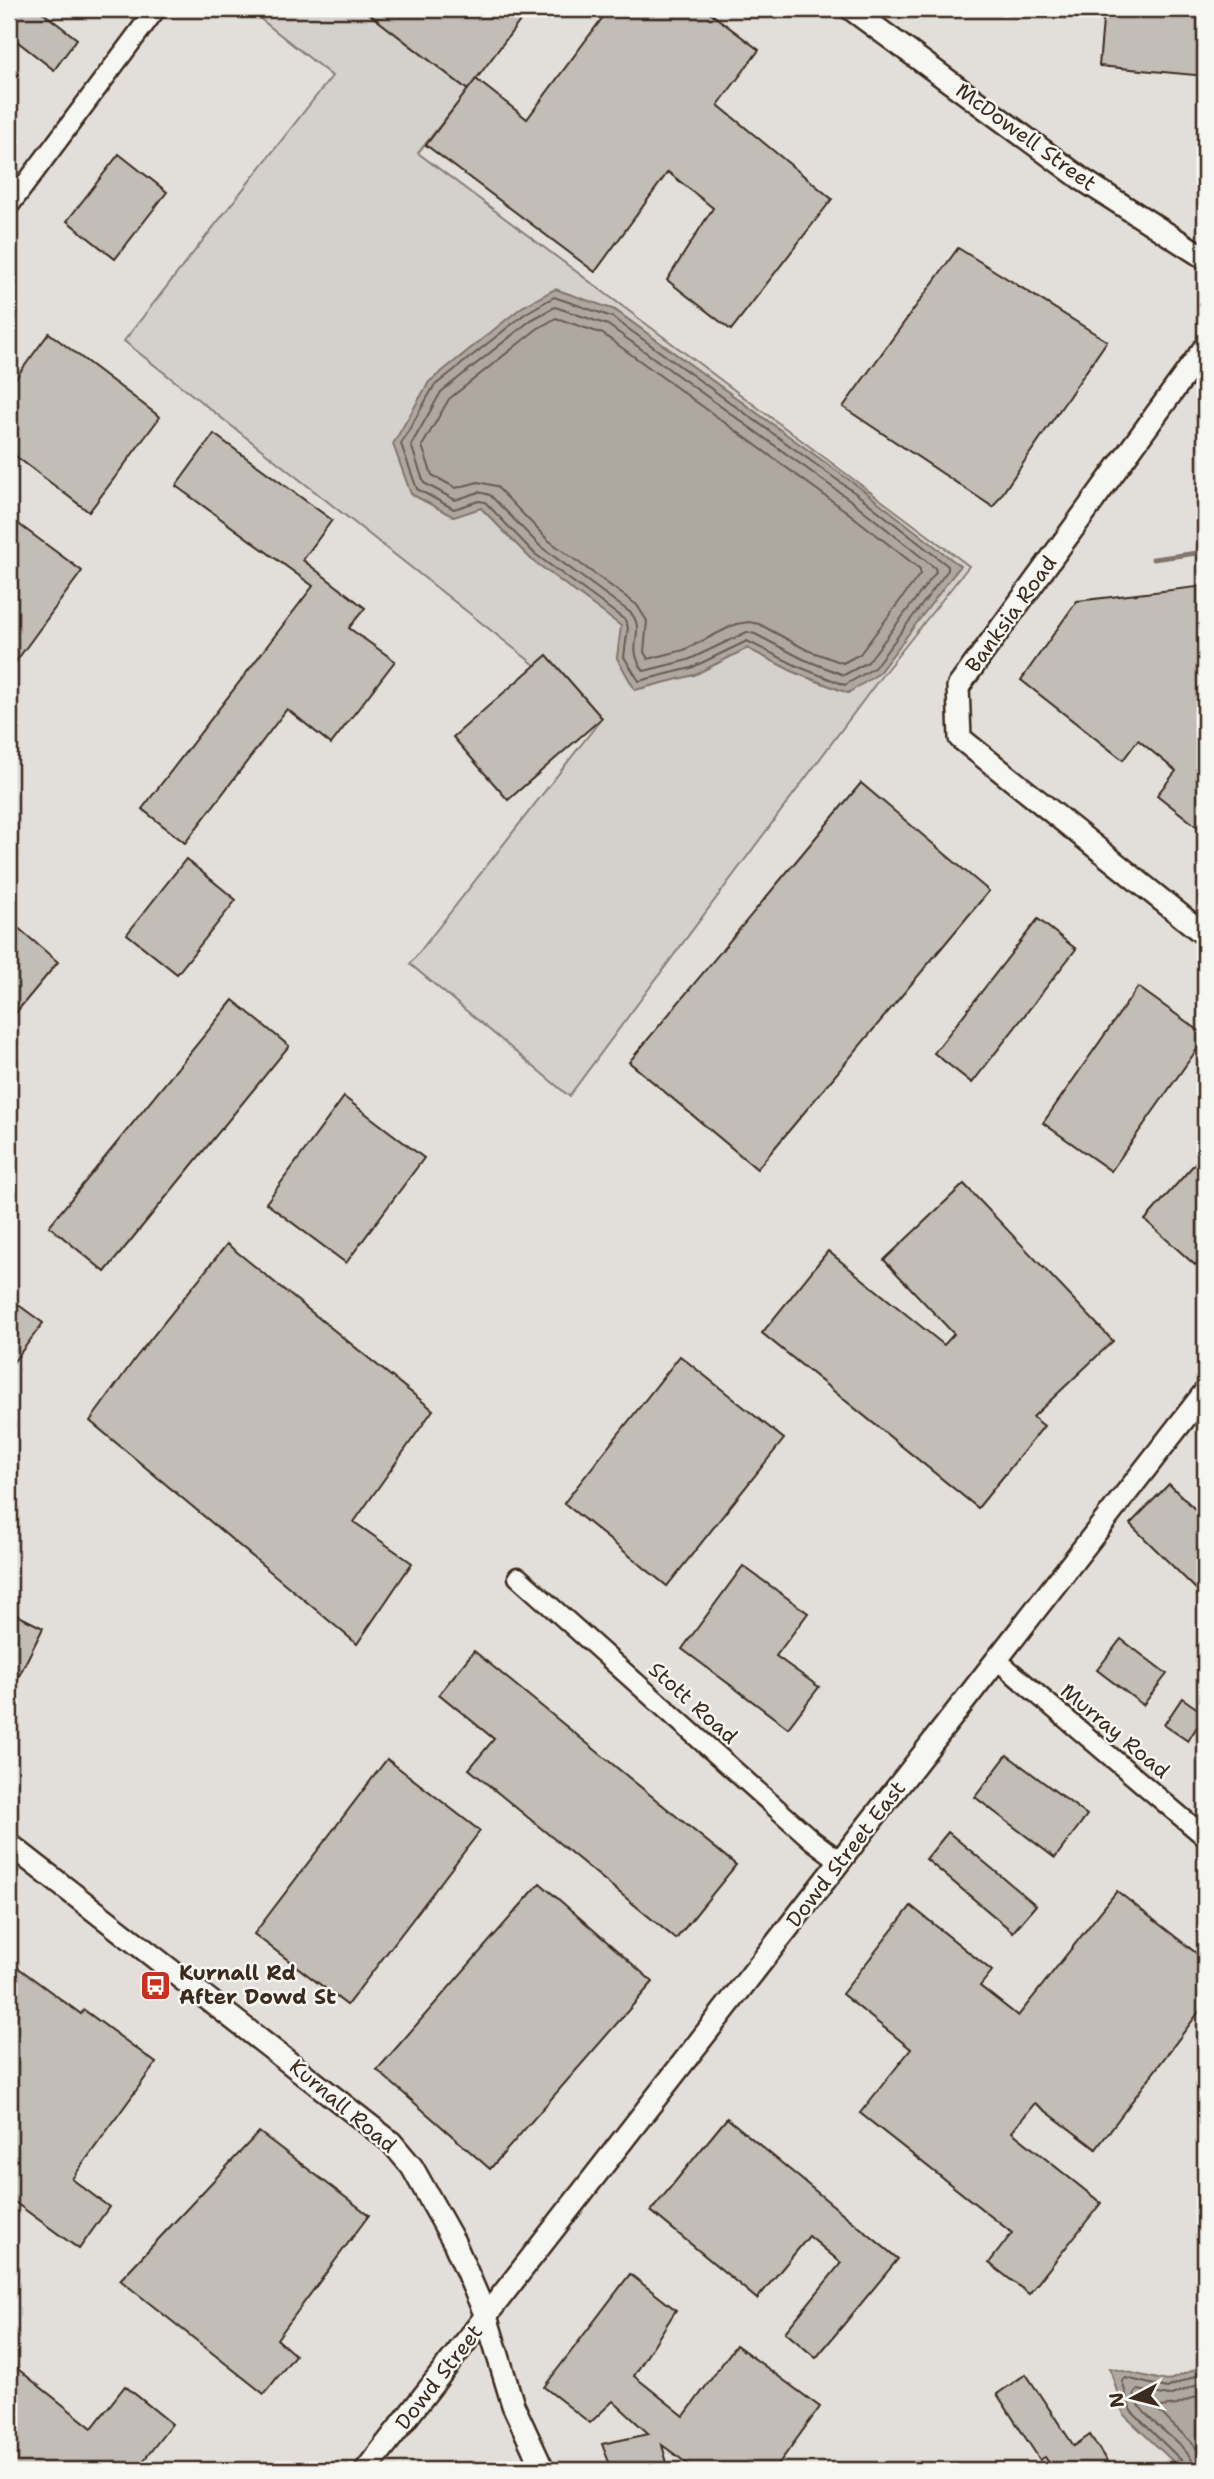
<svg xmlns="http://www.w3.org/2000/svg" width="1214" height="2479" viewBox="0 0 1214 2479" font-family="'Shantell Sans',sans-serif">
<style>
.built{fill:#e2dfdb}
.green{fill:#d4d1cc;stroke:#887e75;stroke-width:2;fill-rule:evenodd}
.water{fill:#afa8a1;stroke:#81766d;stroke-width:2}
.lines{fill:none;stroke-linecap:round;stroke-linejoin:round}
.shore{stroke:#695c52;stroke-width:2}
.stream{stroke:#81766d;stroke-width:5}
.building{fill:#c2bdb7;stroke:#3b2a1e;stroke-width:2}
.minor-casing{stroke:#3b2a1e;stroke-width:23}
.tertiary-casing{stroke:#3b2a1e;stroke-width:26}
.minor{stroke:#f6f6f2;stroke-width:18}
.tertiary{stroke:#f6f6f2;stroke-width:21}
.labels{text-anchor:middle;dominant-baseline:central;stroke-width:5;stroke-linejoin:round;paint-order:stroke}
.street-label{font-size:21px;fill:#3b2a1e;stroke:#f6f6f2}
.poi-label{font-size:21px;font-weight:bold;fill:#3b2a1e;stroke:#f6f6f2;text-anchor:start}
</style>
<rect width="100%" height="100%" fill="#efeeea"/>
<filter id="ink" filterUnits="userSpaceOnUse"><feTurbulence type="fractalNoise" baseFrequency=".0143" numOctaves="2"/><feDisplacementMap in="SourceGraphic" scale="14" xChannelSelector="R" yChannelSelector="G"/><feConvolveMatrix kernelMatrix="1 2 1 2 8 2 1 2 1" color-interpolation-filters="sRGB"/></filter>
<g filter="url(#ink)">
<rect class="built" x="9" y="9" width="1196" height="2461"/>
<path class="green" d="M248,9H363L468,90L418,153L969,566L880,678L569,1096L410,964L602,718L124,341L332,76ZM615,310L863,490L960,567L928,605L848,693L796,673L748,648L694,675L617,658L622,626L531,559L481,508Z"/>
<g class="water">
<polygon points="555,289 615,310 863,490 960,566 878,674 848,693 796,673 747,648 694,675 635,690 617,658 621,626 531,559 481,508 454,517 411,494 393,444 429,382 522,307"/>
<polygon points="1205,2365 1205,2470 1182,2470 1124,2415 1110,2368 1167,2381"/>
</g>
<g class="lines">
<g class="shore">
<polygon points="554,297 612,317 858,495 948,566 948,570 874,668 845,685 799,667 747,641 691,668 639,681 624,657 628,627 625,620 535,554 485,502 479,501 454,509 417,489 401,444 434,386 526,313"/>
<path d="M555,307L608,325L853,502L935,568L936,572L868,662L844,675L803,659L755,634L747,632L688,660L644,671C624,646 647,632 631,613L541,547L490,495L479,492L455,500L424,483L411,445L441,392L531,320Z"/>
<polygon points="556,318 603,334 846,511 920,569 920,574 860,654 843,663 807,650 759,624 749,622 736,624 684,650 648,659 644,652 647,621 637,605 548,540 496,486 478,482 456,488 432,475 422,446 449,399 537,329"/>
<polyline points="1186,2470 1184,2463 1131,2411 1122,2381 1126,2378 1167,2388 1205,2372"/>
<path d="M1195,2470C1193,2444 1142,2424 1134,2394L1138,2390L1169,2396L1205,2382"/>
<path d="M1205,2470C1204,2444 1173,2430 1159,2410L1161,2407L1177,2405L1205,2393"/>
</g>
<polyline class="stream" points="1153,559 1205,552"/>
</g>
<g class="building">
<polygon points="9,9 38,9 77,39 54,70 9,35"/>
<polygon points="363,9 529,9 468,90"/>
<polygon points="609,9 705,9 759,50 718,105 832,199 731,330 667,280 713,208 668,172 595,272 426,145 476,79 527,119"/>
<polygon points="1104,9 1205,9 1205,76 1099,66"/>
<polygon points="119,154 167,192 115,259 67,221"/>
<polygon points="958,248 1107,341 993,507 843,407"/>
<polygon points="49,333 160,417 89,512 9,451 9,387"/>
<polygon points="214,434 332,520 303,560 365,608 349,628 395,661 331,744 287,709 185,843 142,809 313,586 176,486"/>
<polygon points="9,517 82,571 9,671"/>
<polygon points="1205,586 1205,833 1157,795 1176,771 1138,740 1123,760 1021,680 1077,601"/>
<polygon points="547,655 602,718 508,800 453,737"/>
<polygon points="861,783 989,891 757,1169 629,1062"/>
<polygon points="186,859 236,900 177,974 127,934"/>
<polygon points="1038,919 1076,949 972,1083 934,1053"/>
<polygon points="9,920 58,962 9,1021"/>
<polygon points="1138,987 1205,1035 1205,1038 1111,1171 1043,1123"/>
<polygon points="233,1000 289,1046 105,1272 49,1226"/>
<polygon points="344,1097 424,1158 346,1263 266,1203"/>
<polygon points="1205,1152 1205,1254 1195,1265 1145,1220"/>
<polygon points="964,1184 1113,1341 1033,1417 1044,1426 978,1508 762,1333 828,1251 944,1345 954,1334 884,1260"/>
<polygon points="227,1244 433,1410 354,1522 412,1563 357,1644 90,1421 137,1356"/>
<polygon points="9,1298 43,1323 9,1368"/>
<polygon points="680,1356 784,1439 667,1586 564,1503"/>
<polygon points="1169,1484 1205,1519 1205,1598 1130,1524"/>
<polygon points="743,1566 808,1613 776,1656 819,1687 788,1728 682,1649"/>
<polygon points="9,1611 43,1628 9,1696"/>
<polygon points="1121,1639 1167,1674 1143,1705 1097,1670"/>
<polygon points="474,1651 736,1865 676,1939 469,1769 494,1739 439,1694"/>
<polygon points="1182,1698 1205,1714 1188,1741 1164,1725"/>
<polygon points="1007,1755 1087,1815 1055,1858 975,1797"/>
<polygon points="387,1759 480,1831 347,2005 254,1934"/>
<polygon points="948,1832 1036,1905 1013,1932 926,1859"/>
<polygon points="540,1883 653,1982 490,2169 377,2070"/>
<polygon points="1117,1891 1205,1960 1205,2004 1096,2149 1035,2103 1012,2132 1101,2203 1029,2294 989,2263 1012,2233 860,2113 911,2049 842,1994 911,1906 992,1971 980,1986 1018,2016"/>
<polygon points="9,1961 81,2014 84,2010 156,2063 72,2179 109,2207 79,2249 9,2198"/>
<polygon points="727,2118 898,2259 816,2358 785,2332 841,2263 809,2236 757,2299 651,2211"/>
<polygon points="259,2132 369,2215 277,2339 295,2355 264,2394 120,2280"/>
<polygon points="630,2274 676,2310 634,2376 684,2416 736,2345 820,2407 774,2470 696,2470 662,2445 669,2470 612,2470 602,2444 649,2434 613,2401 590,2423 544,2387"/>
<polygon points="9,2362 92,2428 125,2386 172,2424 136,2470 9,2470"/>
<polygon points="1026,2374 1074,2446 1090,2435 1108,2463 1097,2470 1054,2470 1045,2457 1040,2460 997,2394"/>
</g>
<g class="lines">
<defs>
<g id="minor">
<polyline points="9,206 156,9"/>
<polyline points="518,1577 812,1840 840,1861"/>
<polyline points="996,1659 1205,1837"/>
</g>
<g id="tertiary">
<polyline points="851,9 1083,180 1205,258"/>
<polyline points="1205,347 958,687 960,738 1205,935"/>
<polyline points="9,1844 391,2142 412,2167 454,2242 486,2316 513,2405 543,2470"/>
<polyline points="366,2470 1205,1392"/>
</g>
</defs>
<use href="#minor" class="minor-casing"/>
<use href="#tertiary" class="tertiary-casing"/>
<use href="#minor" class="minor"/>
<use href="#tertiary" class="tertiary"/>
</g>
</g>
<defs>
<symbol id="bus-square" viewBox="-11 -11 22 22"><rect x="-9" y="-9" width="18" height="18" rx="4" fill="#c8321e" stroke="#f6f6f2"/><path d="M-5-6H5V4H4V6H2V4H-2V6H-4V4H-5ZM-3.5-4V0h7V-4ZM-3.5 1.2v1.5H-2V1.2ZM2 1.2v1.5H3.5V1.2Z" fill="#fff"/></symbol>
</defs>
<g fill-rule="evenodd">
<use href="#bus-square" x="138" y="1968" width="35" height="35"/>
</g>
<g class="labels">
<g class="street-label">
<text transform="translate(1026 137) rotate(36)">McDowell Street</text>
<text transform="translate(1011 614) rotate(-54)">Banksia Road</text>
<text transform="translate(693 1703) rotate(42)">Stott Road</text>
<text transform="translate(1115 1731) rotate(40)">Murray Road</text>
<text transform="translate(846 1854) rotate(-52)">Dowd Street East</text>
<text transform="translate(343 2106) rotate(40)">Kurnall Road</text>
<text transform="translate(439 2377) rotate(-52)">Dowd Street</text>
</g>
<g class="poi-label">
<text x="179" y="1973">Kurnall Rd<tspan x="179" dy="24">After Dowd St</tspan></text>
</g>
</g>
<rect width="1214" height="2479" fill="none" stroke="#f6f6f2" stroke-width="35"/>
<rect x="18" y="18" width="1179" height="2444" fill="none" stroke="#3b2a1e" stroke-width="2.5" filter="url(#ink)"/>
<g transform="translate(1133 2398) rotate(263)" stroke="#f6f6f2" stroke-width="5" paint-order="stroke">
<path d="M0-5L12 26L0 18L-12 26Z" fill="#3b2a1e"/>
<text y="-10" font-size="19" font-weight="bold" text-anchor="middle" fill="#3b2a1e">N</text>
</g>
</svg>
